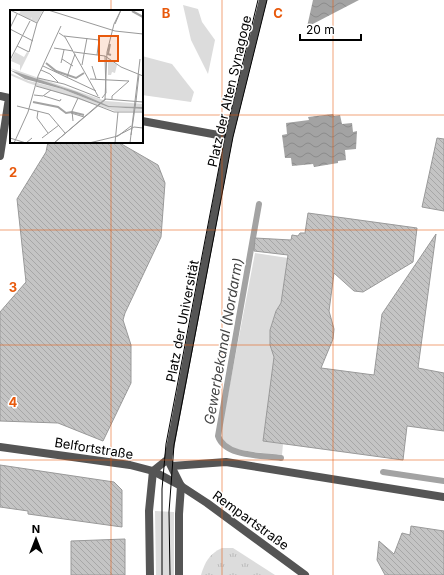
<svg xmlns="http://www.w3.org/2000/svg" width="444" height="575" viewBox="0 0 444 575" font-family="Inter,sans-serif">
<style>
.green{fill:#dcdcdc}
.park{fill:url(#park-tufts)}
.water{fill:url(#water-waves)}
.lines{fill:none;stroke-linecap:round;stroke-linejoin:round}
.stream{stroke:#a3a3a3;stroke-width:6}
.building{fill:url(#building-back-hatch);stroke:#999}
.pedestrian{stroke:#555;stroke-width:8}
.minor{stroke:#555;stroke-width:8}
.tram{stroke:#000;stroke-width:1}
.grid{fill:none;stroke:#e8590c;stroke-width:1;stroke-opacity:0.55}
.labels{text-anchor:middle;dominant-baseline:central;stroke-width:3;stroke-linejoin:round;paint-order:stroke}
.street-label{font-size:13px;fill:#000;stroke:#fff}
.water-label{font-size:14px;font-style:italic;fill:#444;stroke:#fff}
.inset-river{fill:none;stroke:#a3a3a3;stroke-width:2}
.inset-road{fill:none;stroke:#999;stroke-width:1}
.view{fill:#e8590c;fill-opacity:0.15;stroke:#e8590c;stroke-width:2}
.inset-edge{fill:none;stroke:#000;stroke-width:2}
.grid-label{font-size:13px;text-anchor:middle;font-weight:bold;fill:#e8590c;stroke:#fff;stroke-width:3;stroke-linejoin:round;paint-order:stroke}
</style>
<defs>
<pattern id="park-tufts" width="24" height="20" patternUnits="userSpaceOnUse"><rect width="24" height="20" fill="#dcdcdc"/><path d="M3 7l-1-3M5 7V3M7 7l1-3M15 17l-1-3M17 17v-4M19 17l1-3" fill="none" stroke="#bbb"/></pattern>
<pattern id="water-waves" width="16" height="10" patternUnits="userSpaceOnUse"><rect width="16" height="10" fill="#a3a3a3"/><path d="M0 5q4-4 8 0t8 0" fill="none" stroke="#8b8b8b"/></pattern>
<pattern id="building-back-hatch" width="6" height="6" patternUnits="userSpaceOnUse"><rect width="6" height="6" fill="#c4c4c4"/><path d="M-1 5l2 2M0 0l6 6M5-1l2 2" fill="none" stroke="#a7a7a7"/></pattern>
</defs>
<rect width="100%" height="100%" fill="#fff"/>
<g class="green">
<polygon points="183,5 198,9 202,22 215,40 208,74 191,40"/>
<polygon points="142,56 172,64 194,92 191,102 142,95"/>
<path d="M255,253L288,258L281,303L276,311L270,330V345L275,358L263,441L283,444L282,455C270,453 232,452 225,443C222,439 221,435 221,431Z"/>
<polygon points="155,511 174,512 174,575 156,575"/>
</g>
<path class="park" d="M222,548H233L275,575H201C205,562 209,554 222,548Z"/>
<g class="water">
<polygon points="313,0 359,0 307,27"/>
<polygon points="333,114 334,116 340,115 342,124 352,123 353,132 357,131 356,149 345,150 346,160 338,161 338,163 314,167 313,164 292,166 291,158 285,158 282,135 287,134 286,123 309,120 308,117"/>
</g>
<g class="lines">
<g class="stream">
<path d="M259,204L218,436C225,457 261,455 281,458"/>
<polyline points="383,472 444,481"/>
</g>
</g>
<g class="building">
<polygon points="437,138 444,139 444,211 422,207"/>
<polygon points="48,142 118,142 158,165 165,183 161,237 125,313 123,320 131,345 131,383 103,441 58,423 0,421 0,312 26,282 17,199 46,152"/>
<polygon points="308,213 417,228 413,262 363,292 354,291 334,273 329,311 334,329 333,339 321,368 374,375 382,314 436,234 418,368 444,373 444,431 407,426 403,460 263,441 274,357 270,345 270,330 276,311 281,303 288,255 254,251 255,238 291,240 292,235 298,236 300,233 305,233"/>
<polygon points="0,465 114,482 122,490 122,527 28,514 28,511 0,507"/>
<polygon points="411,526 444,531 444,575 385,575 377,560 379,541 394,554 402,533 410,535"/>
<polygon points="125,539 125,575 71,575 71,541"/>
</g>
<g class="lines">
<g class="pedestrian">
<polyline points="142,121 229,137"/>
<polyline points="169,462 181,486"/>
<polyline points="172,466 226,462 444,497"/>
<polyline points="153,471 168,459 229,137 263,0"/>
</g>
<g class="minor">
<polyline points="0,96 9,98 0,156"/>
<polyline points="0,447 130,465 153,471 181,486 207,503 305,575"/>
<polyline points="150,575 149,511 153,471"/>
<polyline points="179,575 179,514 181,486"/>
</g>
<g class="tram">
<polyline points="162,575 162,489 166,444 225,136 258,0"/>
<polyline points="170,575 169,512 174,445 233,137 267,0"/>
</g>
</g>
<path class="grid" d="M111,0V11M222,0V575M333,0V575M0,115H11M142,115H444M111,142V575M0,230H444M0,345H444M0,460H444"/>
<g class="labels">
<g class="street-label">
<text transform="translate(229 91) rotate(-77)">Platz der Alten Synagoge</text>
<text transform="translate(182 321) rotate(-79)">Platz der Universität</text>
<text transform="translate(94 448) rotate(9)">Belfortstraße</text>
<text transform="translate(251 520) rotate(36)">Rempartstraße</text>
</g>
<g class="water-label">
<text transform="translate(223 341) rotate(-80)">Gewerbekanal (Nordarm)</text>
</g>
</g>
<g transform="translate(10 10)">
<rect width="133" height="133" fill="#fff"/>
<path d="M0,63L19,71L52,79L98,97L133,99V101H105L18,73L0,65Z" fill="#dcdcdc"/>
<path d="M11,0H33L27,12L21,10L22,7L20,10L9,4ZM5,42L14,47L17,42L19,43L10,61V55L1,51ZM98,49L107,55L105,63L102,62L101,65H98ZM0,58L96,91L133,94V97L99,96L52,77L11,65Z" fill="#dcdcdc"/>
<path d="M0,60L67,82L99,96L133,97V99L98,97L52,79L15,69Z" fill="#a3a3a3"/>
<path class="inset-river" d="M122,1L133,7M100,34L98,44L101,45M36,53L46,61L66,68L74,63M23,92L48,97L56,103L62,102L74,105"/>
<path class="inset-road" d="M0,0L27,13M38,0L105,21L133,24M105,14L111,0M0,18L7,4M0,19L23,31M49,23L55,27L88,86M54,26L89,30L87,45M7,36L19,42L27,13L34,0M44,38L63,41M64,42L95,46L111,57L133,66M52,49L63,56M0,50L20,11M51,53L54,40M72,55L77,28M33,56L86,81M82,56L86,69M31,60L40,64L48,72M57,67L65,44M28,68L54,74L90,88M80,69L119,71L102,86V89M26,76L68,88M24,85L33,86L41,80M34,86L50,91L51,89M68,88L104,102H133M92,88L96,83L95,46M95,89L133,92M126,91L129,64M7,96L39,104L55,123M28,101L27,108L38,123M61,103L74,107M63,111L62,101L68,88M121,125L126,91M105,127L124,117L133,118M0,128L16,133L22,128M32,128L49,115M4,133L18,102L28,66L51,16M44,133L96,89M44,133L95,89L97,42L104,14L111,0M79,133L108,126L121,116M105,133L108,102M120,133L130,49"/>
<path class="view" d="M89,26H108V51H89Z"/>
<rect width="133" height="133" class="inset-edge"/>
</g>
<g class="grid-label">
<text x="166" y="18">B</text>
<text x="278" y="18">C</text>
<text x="13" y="177">2</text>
<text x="13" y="292">3</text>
<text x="13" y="407">4</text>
</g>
<g transform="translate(36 539)" stroke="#ffffff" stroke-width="3" paint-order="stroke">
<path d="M0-3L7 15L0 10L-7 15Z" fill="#000000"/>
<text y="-6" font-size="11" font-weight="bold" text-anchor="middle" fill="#000000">N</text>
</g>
<path d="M300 34v6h61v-6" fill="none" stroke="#000000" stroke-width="2"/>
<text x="306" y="34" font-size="12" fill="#000000" stroke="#ffffff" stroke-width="3" paint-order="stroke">20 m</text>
</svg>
